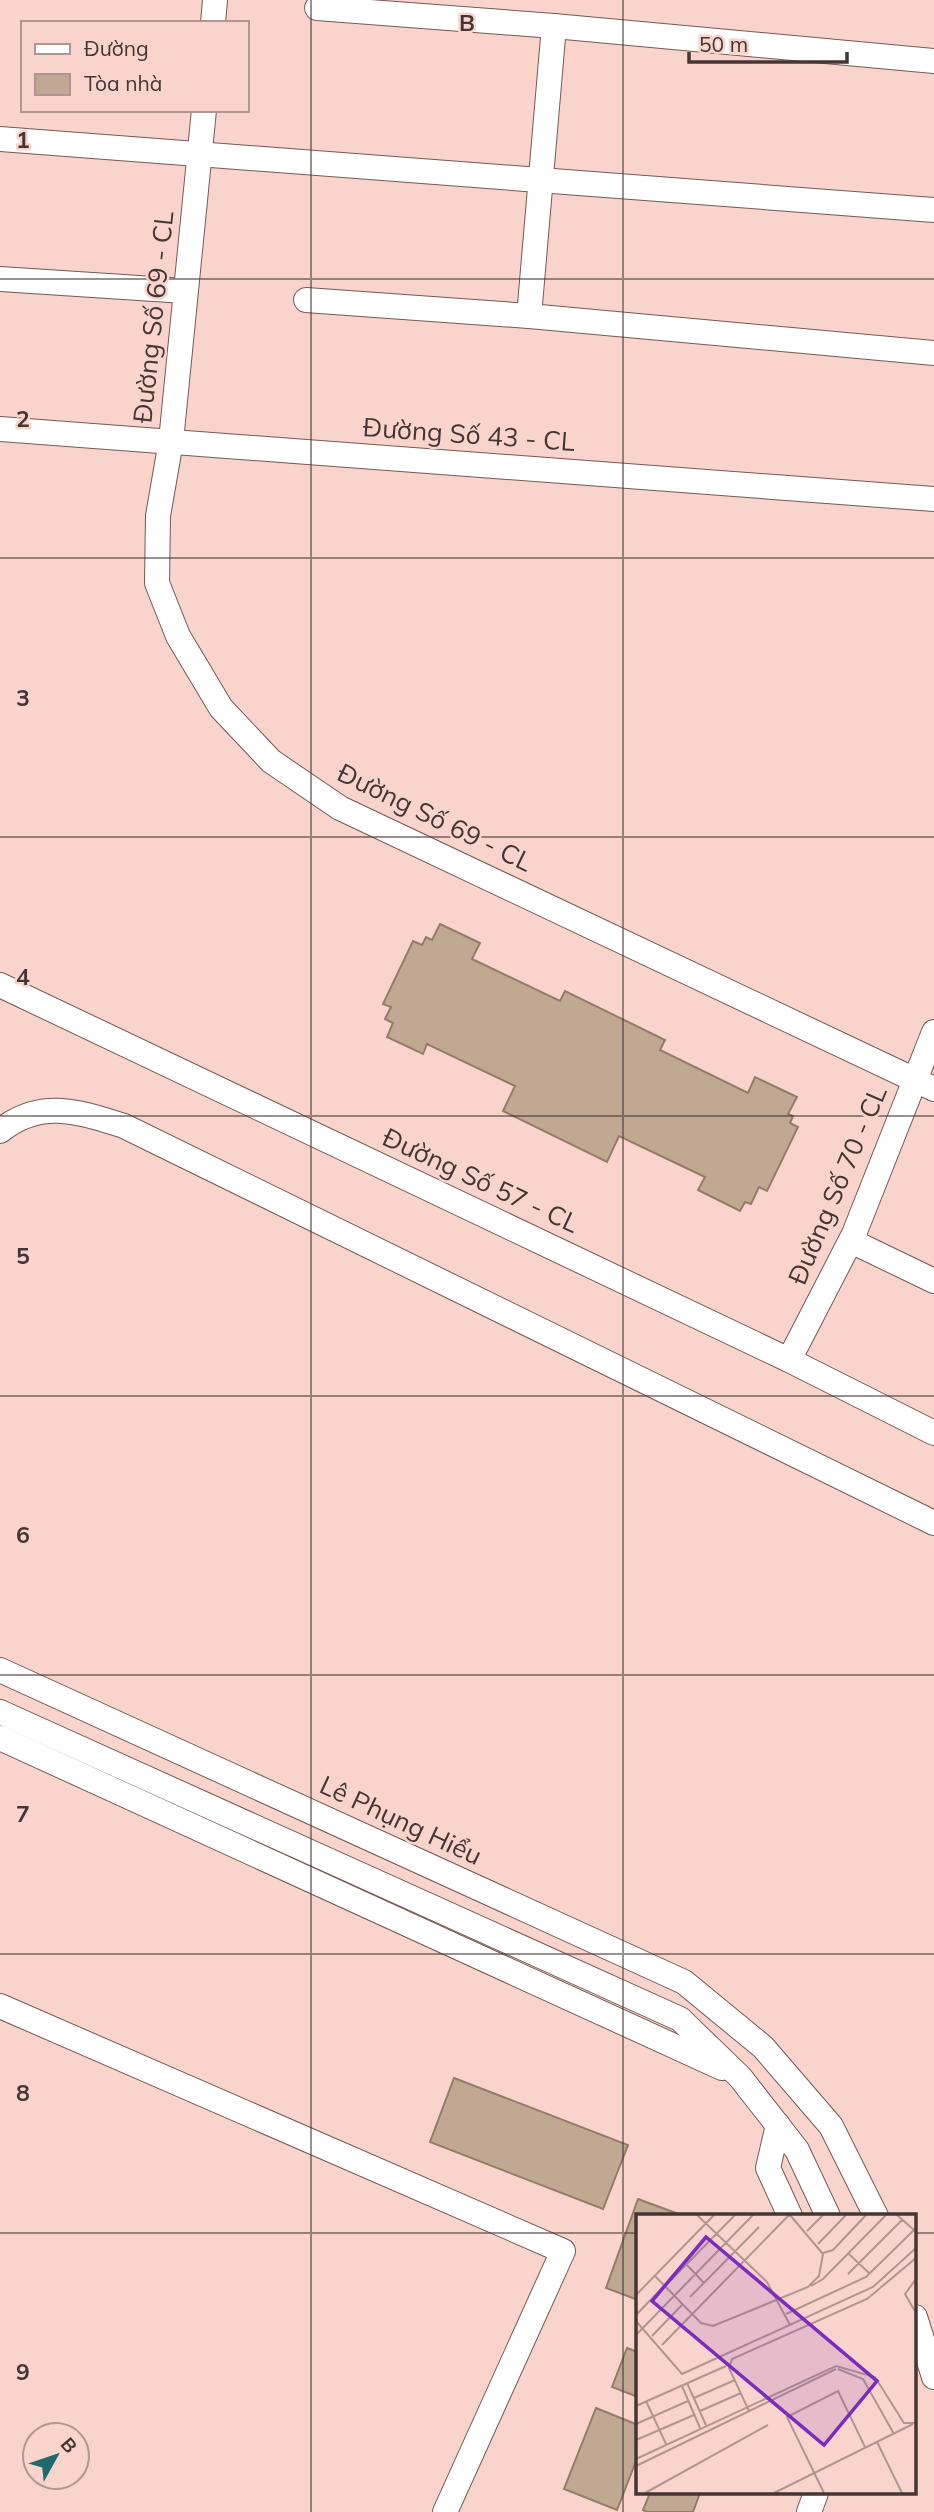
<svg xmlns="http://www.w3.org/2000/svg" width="934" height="2512" viewBox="0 0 934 2512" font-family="Mulish,sans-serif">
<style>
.building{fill:#c1a892;stroke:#947d67;stroke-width:2}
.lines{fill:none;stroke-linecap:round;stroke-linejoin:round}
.minor-casing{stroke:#775852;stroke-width:26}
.minor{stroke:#fff;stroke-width:24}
.grid{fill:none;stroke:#453634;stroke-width:2;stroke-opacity:0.55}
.labels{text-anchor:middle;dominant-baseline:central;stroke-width:5;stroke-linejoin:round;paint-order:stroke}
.street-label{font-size:26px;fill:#453634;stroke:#f9d4cd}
.inset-road{fill:none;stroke:#b19590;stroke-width:2}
.view{fill:#7b2cbf;fill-opacity:0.15;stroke:#7b2cbf;stroke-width:3.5}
.inset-edge{fill:none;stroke:#453634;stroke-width:3.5}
.grid-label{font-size:23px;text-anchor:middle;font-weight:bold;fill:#453634;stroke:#f9d4cd;stroke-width:5;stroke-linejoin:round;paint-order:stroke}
</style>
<rect width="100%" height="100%" fill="#f9d4cd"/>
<g class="building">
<polygon points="440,924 480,943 472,959 560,1001 565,991 665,1040 660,1050 748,1093 755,1077 797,1097 788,1114 793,1116 790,1123 798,1127 767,1191 759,1187 751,1204 745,1202 740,1211 698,1190 705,1177 619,1136 607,1162 503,1111 515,1086 427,1044 423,1054 387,1037 393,1023 385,1019 391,1007 383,1004 413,941 422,945 426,937 432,940"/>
<polygon points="454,2078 628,2145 603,2209 430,2142"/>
<polygon points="638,2199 684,2216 638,2216 638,2300 606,2288"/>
<polygon points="627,2348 638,2352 638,2397 612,2387"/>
<polygon points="596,2408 638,2425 638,2456 617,2510 564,2489"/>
<polygon points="650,2493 700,2493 693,2512 647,2512 643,2510"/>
</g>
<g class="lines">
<defs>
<g id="minor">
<polyline points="317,8 554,26 934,61"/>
<polyline points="213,23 215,0"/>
<polyline points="204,110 171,441 158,516 157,583 178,636 221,708 271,761 340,808 934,1089"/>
<polyline points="0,139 934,210"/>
<polyline points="0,279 185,291"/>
<polyline points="306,300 529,316 934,353"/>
<polyline points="529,316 554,26"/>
<polyline points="0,429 934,499"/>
<polyline points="0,985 789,1360 934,1433"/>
<path d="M0,1131C41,1098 79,1112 124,1126L934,1523"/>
<polyline points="851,1241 934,1281"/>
<polyline points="789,1360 854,1234 934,1032"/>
<polyline points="0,1670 684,1982 763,2047 831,2126 876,2216"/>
<polyline points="0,1712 680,2019 740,2077 797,2150 828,2216"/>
<polyline points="0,1738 722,2068"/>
<polyline points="0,2006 563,2251 445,2512"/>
<polyline points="778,2125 768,2168 790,2216"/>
<polyline points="915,2317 934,2377"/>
<polyline points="809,2512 816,2493"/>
</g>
</defs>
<use href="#minor" class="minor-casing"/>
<use href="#minor" class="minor"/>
</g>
<path class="grid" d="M311,0V2512M623,0V2512M0,279H934M0,558H934M0,837H934M0,1116H934M0,1396H934M0,1675H934M0,1954H934M0,2233H638M915,2233H934"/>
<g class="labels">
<g class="street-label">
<text transform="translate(153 317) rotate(-84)">Đường Số 69 - CL</text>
<text transform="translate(469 434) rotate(4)">Đường Số 43 - CL</text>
<text transform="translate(435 817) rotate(26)">Đường Số 69 - CL</text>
<text transform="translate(481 1180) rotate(25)">Đường Số 57 - CL</text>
<text transform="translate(837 1185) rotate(-67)">Đường Số 70 - CL</text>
<text transform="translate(401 1820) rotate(25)">Lê Phụng Hiểu</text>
</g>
</g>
<g transform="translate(636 2214)">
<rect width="280" height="280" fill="#f9d4cd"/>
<path class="inset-road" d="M61,1L131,68L154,111M261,1L278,16M171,17L187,1M182,30L210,1M187,39L197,36L230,1M213,40L234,60M50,50L68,69M212,60L266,6M19,62L65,109L77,112L172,73L183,62L187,40L154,1M280,65L269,80L280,99M35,66L99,1M175,72L187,65L250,1M0,81L78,1M54,83L123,13M150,100L230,63L280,14M0,101L28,72M0,107L46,160L237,73L280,34M0,121L117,1M16,122L46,91M26,131L153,1M202,155L227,165L258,220M51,169L70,211M46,172L64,214M58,184L99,166M10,187L30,230M0,192L90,152M64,197L105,179M113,197L93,154L96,145L231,85L280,44M0,210L52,187M0,226L58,201M241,228L266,279M0,245L200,152L239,163L268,209H279M0,252L200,155M9,279L132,211M138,279L277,210M188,279L151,203L202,177L229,233"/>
<path class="view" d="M70,23L241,167L188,231L16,87Z"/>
<rect width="280" height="280" class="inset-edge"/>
</g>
<g class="grid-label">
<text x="467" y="31">B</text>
<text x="23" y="148">1</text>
<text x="23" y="427">2</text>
<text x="23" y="706">3</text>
<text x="23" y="985">4</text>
<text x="23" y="1264">5</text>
<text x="23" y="1543">6</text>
<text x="23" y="1822">7</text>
<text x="23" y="2101">8</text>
<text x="23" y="2380">9</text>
</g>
<rect x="21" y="21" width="228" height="91" fill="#f9d4cd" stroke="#b19590" stroke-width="2"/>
<rect x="35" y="44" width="35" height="10" fill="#ffffff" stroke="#b19590" stroke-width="2"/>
<text x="84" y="56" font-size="21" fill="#453634">Đường</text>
<rect x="35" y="74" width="35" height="21" fill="#c1a892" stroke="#b19590" stroke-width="2"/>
<text x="84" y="91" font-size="21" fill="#453634">Tòa nhà</text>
<g transform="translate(56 2456) rotate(50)"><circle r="33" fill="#f9d4cd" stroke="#b19590" stroke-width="2"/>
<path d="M0-5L12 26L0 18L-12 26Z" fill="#1d696e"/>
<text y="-10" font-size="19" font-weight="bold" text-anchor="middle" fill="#453634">B</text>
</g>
<path d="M689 52v10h158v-10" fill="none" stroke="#453634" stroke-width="3.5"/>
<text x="699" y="52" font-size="21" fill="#453634" stroke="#f9d4cd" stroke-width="5" paint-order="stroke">50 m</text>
</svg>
